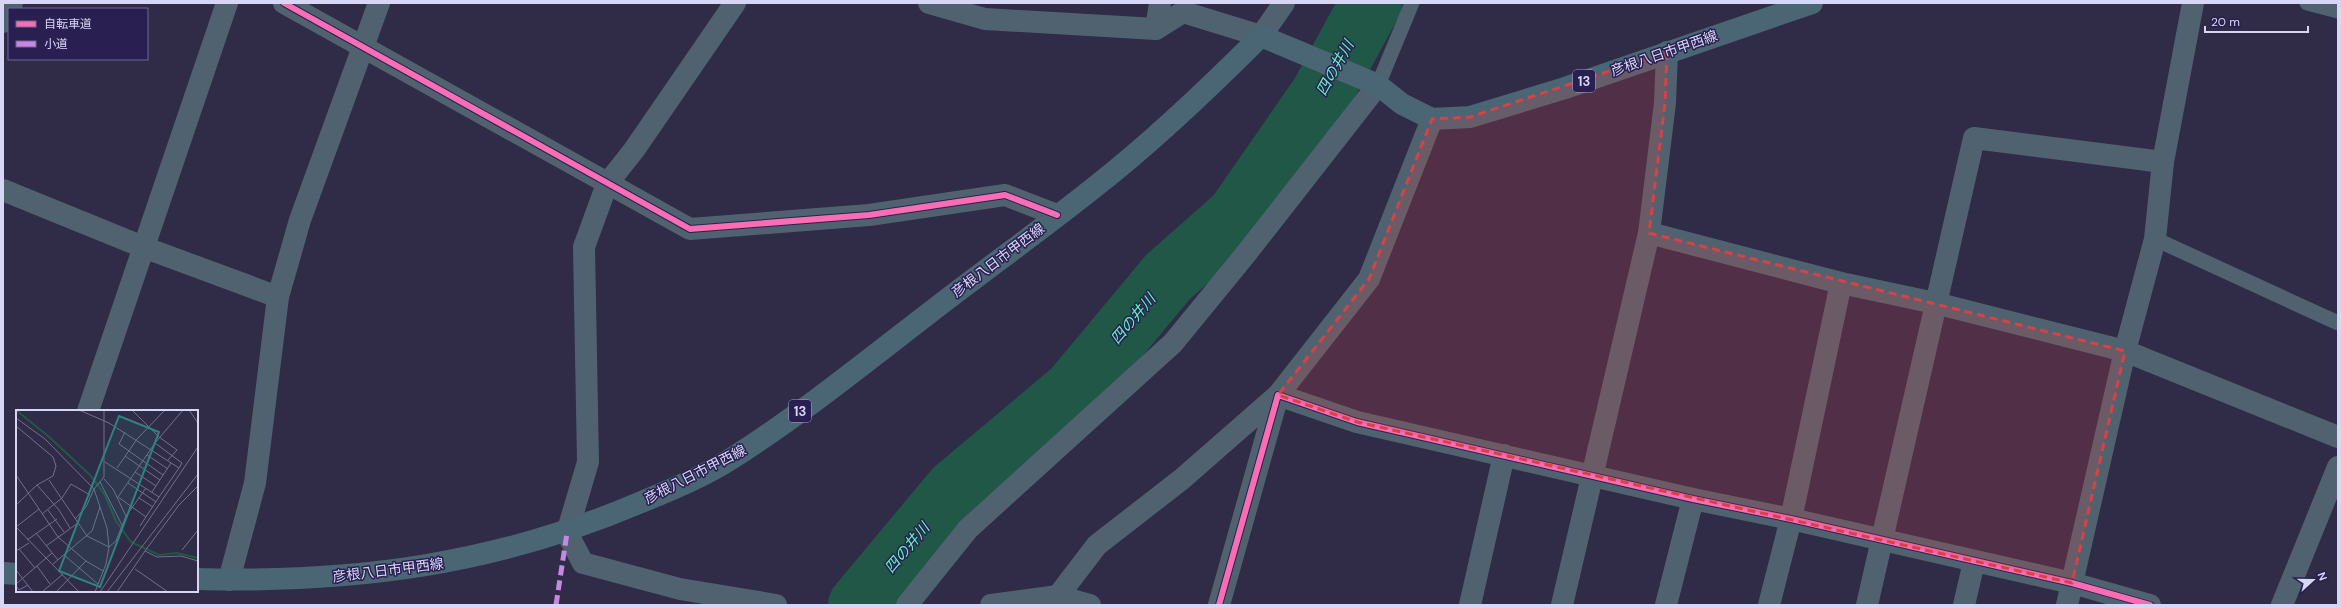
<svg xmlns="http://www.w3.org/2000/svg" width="2341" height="608" viewBox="0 0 2341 608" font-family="'DM Sans','Noto Sans JP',sans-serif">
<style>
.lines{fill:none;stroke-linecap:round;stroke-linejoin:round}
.river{stroke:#215747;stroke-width:62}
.service{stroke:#50626f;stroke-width:15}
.minor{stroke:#50626f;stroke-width:22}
.tertiary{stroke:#50626f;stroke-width:22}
.primary{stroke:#4a6573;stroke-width:22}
.quiet{stroke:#c787e3;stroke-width:5;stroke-dasharray:10 5;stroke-linecap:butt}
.cycleway-casing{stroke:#292051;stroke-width:8}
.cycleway{stroke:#f96db3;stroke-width:6}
.marked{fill:#d64247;fill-opacity:0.2;stroke:#d64247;stroke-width:3;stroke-dasharray:8 5;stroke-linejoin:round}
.labels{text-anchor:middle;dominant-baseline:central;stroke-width:3;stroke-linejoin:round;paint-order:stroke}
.shield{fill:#292051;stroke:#a49fc4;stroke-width:1}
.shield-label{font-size:13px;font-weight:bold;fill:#d8d6f5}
.street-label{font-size:14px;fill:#d8d6f5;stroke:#292051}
.water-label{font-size:15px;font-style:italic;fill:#61f6c4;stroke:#292051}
.inset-river{fill:none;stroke:#215747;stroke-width:2}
.inset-road{fill:none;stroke:#736f8c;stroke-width:1}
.view{fill:#2d8482;fill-opacity:0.15;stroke:#2d8482;stroke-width:2}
.inset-edge{fill:none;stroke:#d8d6f5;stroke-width:2}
</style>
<rect width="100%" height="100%" fill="#302b46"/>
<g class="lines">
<polyline class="river" points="859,605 955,490 1073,391 1168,277 1237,216 1321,95 1371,3"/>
<g class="service">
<polyline points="2307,3 2338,11"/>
<polyline points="1378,85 1412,3"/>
<polyline points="2155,239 2338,323"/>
</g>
<g class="minor">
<polyline points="284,3 690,229 869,215 1005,195 1057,215"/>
<polyline points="735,3 634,150 607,184 584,247 588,462 567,533 583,563 680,589 776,605"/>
<polyline points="929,3 985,19 1156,29 1183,12 1261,36"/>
<polyline points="3,22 12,3"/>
<polyline points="1156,29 1160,3"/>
<polyline points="3,190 143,247 278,297"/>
<polyline points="1649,233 1841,283 1935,303 2125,351 2338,437"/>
<polyline points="88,411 227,3"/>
<polyline points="229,580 255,483 278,297 300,220 379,3"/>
<polyline points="1058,596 1097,545 1182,479 1278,395 1358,293 1369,279 1432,119"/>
<polyline points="907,605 968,529 1173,343 1245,255 1378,85"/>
<polyline points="991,605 1058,596 1090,605"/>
<polyline points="1219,605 1278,395 1357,422 1693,499 1791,519 2072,583 2150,605"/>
<polyline points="1470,605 1504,455"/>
<polyline points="1562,605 1649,233 1665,103 1667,52"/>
<polyline points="1666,605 1693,499"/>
<polyline points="1769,605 1791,519 1841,283"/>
<polyline points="1867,605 1974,138 2163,162"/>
<polyline points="1964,605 1974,562"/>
<polyline points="2067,605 2125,351 2155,239 2163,162 2193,3"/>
<polyline points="2282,605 2338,467"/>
</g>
<polyline class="tertiary" points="1261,36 1284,3"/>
<g class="primary">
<polyline points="3,573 17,574"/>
<path d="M197,579C353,583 494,565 639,503C671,490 705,476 734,457C812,407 884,347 958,291C1004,256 1051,222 1096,186C1155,140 1209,88 1261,36L1378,85L1402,104L1432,119L1470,117L1565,88L1812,3"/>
</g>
<polyline class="quiet" points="556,605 567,533"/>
<defs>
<g id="cycleway">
<polyline points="284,3 690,229 869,215 1005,195 1057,215"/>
<polyline points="1219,605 1278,395 1357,422 1693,499 1791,519 2072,583 2150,605"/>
</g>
</defs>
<use href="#cycleway" class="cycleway-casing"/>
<use href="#cycleway" class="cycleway"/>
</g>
<path class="marked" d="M1667,52L1665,103L1649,233L2125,351L2072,583L1357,422L1278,395L1369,279L1432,119L1470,117Z"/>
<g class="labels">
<g class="shield">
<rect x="1573" y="70" width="22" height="22" rx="3"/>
<rect x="789" y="400" width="22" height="22" rx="3"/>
</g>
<g class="shield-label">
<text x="1584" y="81">13</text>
<text x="800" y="411">13</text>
</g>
<g class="street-label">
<text transform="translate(1664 53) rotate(-19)">彦根八日市甲西線</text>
<text transform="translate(998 260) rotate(-37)">彦根八日市甲西線</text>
<text transform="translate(695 474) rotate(-27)">彦根八日市甲西線</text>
<text transform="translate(388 570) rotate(-7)">彦根八日市甲西線</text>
</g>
<g class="water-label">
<text transform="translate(1335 68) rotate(-61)">四の井川</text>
<text transform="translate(1133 319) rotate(-50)">四の井川</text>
<text transform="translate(907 548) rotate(-50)">四の井川</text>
</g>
</g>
<g transform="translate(16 410)">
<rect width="182" height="182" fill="#302b46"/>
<path class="inset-river" d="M0,0L32,26L74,65L89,85L100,111L115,132L143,145L161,143L182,148"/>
<path class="inset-road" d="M63,0L93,13L163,58L143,87L89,52M116,0L143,27L161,40L152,50M173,0L182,13M0,8L29,29L78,79L70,97L59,109M0,16L37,47L40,56L37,66L21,75L0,95M109,22L103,34L147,65M139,33L166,53L163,58M131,45L152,59M109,46L144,70M101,58L121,29L149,0M119,62L140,76M0,65L42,127L70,151L87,161M88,69L97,79L110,106M33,70L71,126L93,137L100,131L110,106L130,78M84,72L107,117M112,73L140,92M21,75L43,100L54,118M136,82L155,53M123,88L137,97M32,100L48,122M26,104L46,88L55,74L74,85M130,107L102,87L139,33L167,0M124,116L143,87M0,117L63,182M0,117L23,99M20,123L42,150M11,130L41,109M30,136L62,113M3,139L19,158M166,140L182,120M0,141L13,133M129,141L163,95L182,76M48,145L82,174M37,154L76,121L84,97M21,156L34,174M119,159L152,182M0,160L17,182M0,174L36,143M0,176L3,180L12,175M26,182L47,164M40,182L70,151M79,182L90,154L93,137L91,118L78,79L88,67V0M84,182L182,37M91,182L182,64M101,182L129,141L141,147L165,146L182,151"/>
<path class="view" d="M103,6L143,22L84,177L43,161Z"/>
<rect width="182" height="182" class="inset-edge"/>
</g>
<rect width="2341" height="608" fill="none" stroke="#d8d6f5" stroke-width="8"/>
<rect x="8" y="8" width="140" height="52" fill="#292051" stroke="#6f6993"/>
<rect x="16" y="21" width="20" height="6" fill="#f96db3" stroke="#6f6993"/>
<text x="44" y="28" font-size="12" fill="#d8d6f5">自転車道</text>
<rect x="16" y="41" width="20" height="6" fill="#c787e3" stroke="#6f6993"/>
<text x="44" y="48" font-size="12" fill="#d8d6f5">小道</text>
<g transform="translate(2313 580) rotate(69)" stroke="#292051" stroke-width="3" paint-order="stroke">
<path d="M0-3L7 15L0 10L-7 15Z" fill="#d8d6f5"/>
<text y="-6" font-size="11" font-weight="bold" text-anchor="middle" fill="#d8d6f5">N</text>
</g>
<path d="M2205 26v6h103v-6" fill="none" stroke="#d8d6f5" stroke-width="2"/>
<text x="2211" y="26" font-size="12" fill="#d8d6f5" stroke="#292051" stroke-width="3" paint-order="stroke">20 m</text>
</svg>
